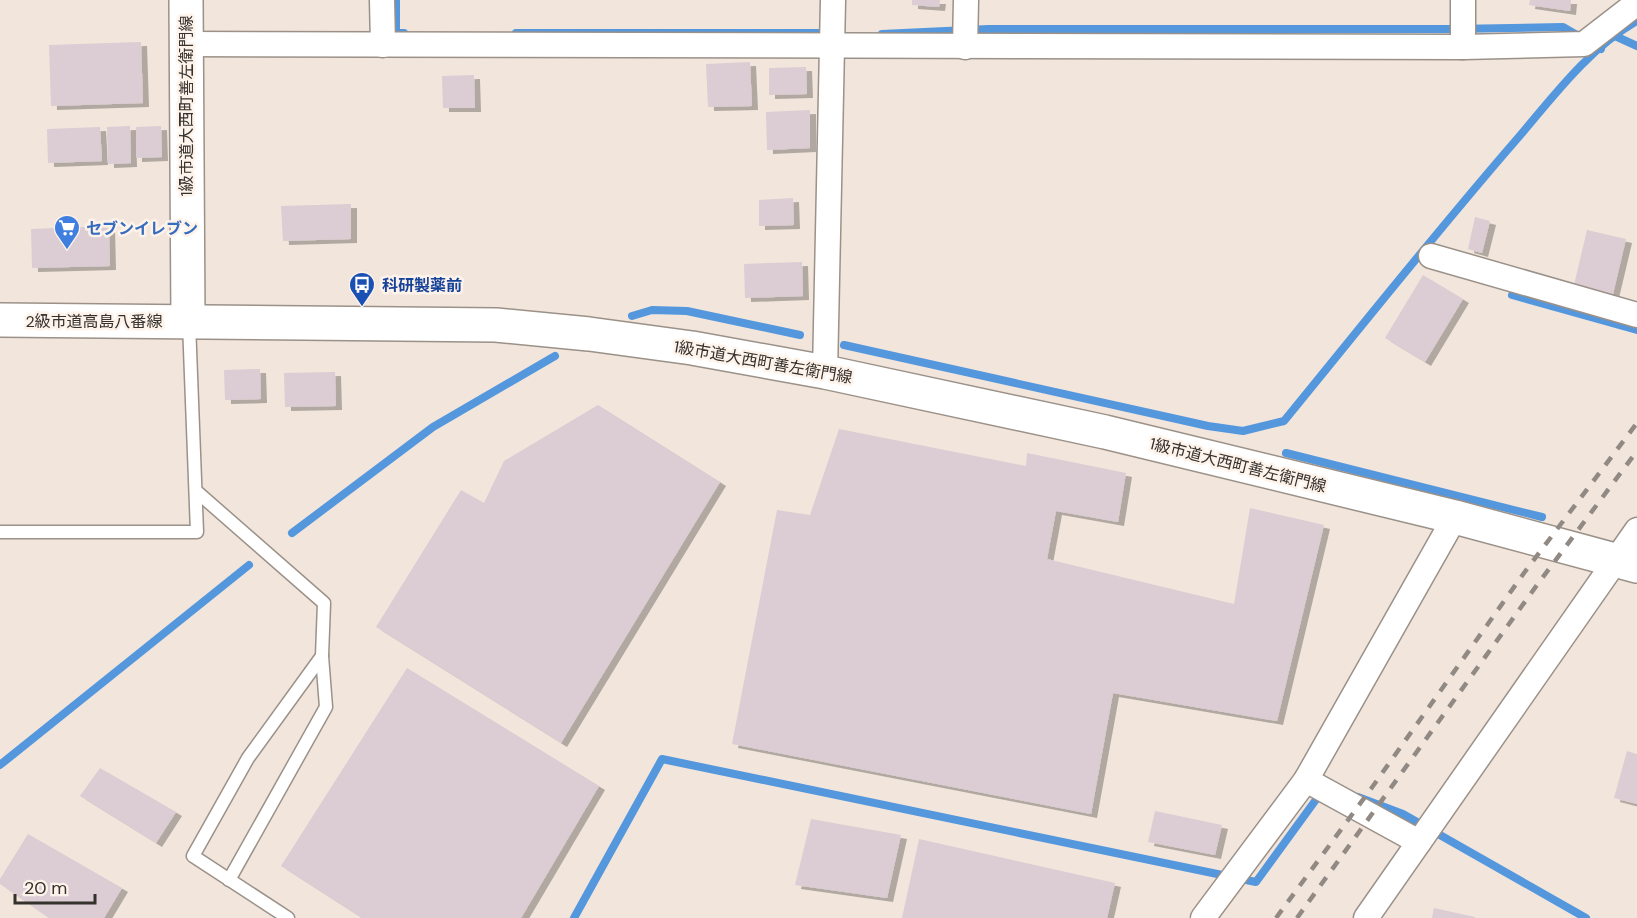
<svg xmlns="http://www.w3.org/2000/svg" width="1637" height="918" viewBox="0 0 1637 918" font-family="'DM Sans','Noto Sans JP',sans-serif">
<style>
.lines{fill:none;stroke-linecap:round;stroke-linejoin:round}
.stream{stroke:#5497dd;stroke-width:8}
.building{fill:#dbcdd3;filter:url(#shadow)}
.lane-casing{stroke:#9b9188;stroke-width:15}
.street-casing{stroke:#9b9188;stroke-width:27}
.secondary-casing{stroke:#9b9188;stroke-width:36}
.lane{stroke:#fff;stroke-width:12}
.street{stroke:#fff;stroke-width:24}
.secondary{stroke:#fff;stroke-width:33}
.rail{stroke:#918983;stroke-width:4.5;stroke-dasharray:10 10;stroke-linecap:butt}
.labels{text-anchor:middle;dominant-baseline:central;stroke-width:5;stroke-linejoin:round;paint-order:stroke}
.street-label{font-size:16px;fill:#35312d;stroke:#fef3ea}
.shop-label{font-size:16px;font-weight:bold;fill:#366cbe;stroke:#fef3ea;text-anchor:start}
.transit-label{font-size:16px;font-weight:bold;fill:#164399;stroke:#fef3ea;text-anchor:start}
</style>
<defs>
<filter id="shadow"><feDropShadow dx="6" dy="4" stdDeviation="0" flood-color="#0004"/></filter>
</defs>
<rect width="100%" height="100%" fill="#f1e5dc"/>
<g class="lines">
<g class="stream">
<polyline points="396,0 396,33 404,33"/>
<polyline points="516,33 830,33"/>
<polyline points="882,34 988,29 1454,29 1563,27 1601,49"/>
<polyline points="1615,36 1637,46"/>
<polyline points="1512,295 1637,330"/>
<polyline points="632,316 652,310 687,311 800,335"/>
<path d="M844,345L1208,426L1243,431L1284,421C1361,327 1437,231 1517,139C1553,97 1588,49 1637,21"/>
<polyline points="1286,453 1542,517"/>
<polyline points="292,533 433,427 555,356"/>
<polyline points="0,765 249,565"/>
<polyline points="1358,797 1403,814 1586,918"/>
<polyline points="574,918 662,759 1256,882 1323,790"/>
</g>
</g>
<g class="building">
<polygon points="912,0 940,0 939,7 912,5"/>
<polygon points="1530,0 1571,0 1570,11 1529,5"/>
<polygon points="141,42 143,103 51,106 49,45"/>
<polygon points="750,62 752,106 708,107 706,64"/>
<polygon points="806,67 807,94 769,95 769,68"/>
<polygon points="474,75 475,108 443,108 442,76"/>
<polygon points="810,110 810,148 767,150 766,112"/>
<polygon points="130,126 131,163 108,164 107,127"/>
<polygon points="161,126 162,157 136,158 136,127"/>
<polygon points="100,127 102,161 48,163 47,129"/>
<polygon points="793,198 794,225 759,226 759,200"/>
<polygon points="351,204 351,239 283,241 281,206"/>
<polygon points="1475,217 1490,221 1482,253 1468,249"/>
<polygon points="109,226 110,266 32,268 31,229"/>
<polygon points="1587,230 1626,239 1613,294 1574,285"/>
<polygon points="802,262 803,296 745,298 744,264"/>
<polygon points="1423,275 1463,299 1425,362 1385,338"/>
<polygon points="260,369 261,399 225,400 224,370"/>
<polygon points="335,372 336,406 285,407 284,373"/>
<polygon points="598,405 720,482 561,743 376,627 461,490 484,503 504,461"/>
<polygon points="839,429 1026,466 1027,453 1126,473 1118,522 1056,511 1047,559 1234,604 1250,508 1324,525 1277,721 1113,693 1091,814 732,744 777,510 810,515"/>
<polygon points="407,668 599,786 521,918 362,918 281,866"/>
<polygon points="1627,751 1637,754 1637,804 1614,798"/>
<polygon points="100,768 176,812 156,843 80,796"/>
<polygon points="1155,811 1222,825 1215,855 1148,842"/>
<polygon points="811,819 901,835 887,898 795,885"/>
<polygon points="28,834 122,888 104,918 49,918 0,884 0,879"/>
<polygon points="919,839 1115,883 1107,918 902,918"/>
<polygon points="1434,908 1475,917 1475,918 1432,918"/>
</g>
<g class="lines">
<defs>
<g id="lane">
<polyline points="196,491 324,603 322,656 248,758 193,856 288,918"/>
<polyline points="0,532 197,532 189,323"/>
<polyline points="229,880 326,707 322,656"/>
</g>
<g id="street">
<polyline points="382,0 383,45"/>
<polyline points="185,44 1463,47 1463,0"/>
<polyline points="965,47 966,0"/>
<polyline points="1463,47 1584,44 1637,3"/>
<polyline points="1431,256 1637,315"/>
<polyline points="825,372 833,0"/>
<polyline points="1306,780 1419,842"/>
<polyline points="1203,918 1306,780 1455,517"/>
<polyline points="1366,918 1637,530"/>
</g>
<g id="secondary">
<polyline points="186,0 188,321"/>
<polyline points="0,320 496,325 589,334 692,348 825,372 1105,432 1455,517 1637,566"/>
</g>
</defs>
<use href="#lane" class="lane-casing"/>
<use href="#street" class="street-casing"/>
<use href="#secondary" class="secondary-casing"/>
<use href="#lane" class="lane"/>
<use href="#street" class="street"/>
<use href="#secondary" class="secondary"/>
<g class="rail">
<polyline points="1276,918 1373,786 1524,573 1637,423"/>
<polyline points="1297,918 1537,585 1637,451"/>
</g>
</g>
<defs>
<symbol id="supermarket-pin" viewBox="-11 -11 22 30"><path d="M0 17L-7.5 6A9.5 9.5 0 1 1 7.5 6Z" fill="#3f7fe0" stroke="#fef3ea"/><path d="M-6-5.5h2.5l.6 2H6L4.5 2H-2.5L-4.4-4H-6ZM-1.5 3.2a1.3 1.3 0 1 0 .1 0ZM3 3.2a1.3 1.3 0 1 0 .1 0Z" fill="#fff"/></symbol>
<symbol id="bus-pin" viewBox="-11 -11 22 30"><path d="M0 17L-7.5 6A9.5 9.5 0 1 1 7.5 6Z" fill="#1a4fb4" stroke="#fef3ea"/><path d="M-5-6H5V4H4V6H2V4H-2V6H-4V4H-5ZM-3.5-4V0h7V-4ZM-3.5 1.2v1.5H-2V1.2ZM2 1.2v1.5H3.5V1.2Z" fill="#fff"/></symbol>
</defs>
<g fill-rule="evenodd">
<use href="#supermarket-pin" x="52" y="213" width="30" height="40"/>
<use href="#bus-pin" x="347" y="270" width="30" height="40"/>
</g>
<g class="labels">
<g class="street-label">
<text transform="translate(186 106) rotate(-90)">1級市道大西町善左衛門線</text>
<text x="94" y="321">2級市道高島八番線</text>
<text transform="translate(763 362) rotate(10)">1級市道大西町善左衛門線</text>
<text transform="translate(1238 465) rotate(14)">1級市道大西町善左衛門線</text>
</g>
<g class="shop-label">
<text x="86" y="228">セブンイレブン</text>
</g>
<g class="transit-label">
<text x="382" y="285">科研製薬前</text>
</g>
</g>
<path d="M15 894v9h80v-9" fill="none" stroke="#35312d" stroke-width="3"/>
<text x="24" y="894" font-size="18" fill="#35312d" stroke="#fef3ea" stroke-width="4.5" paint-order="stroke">20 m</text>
</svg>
